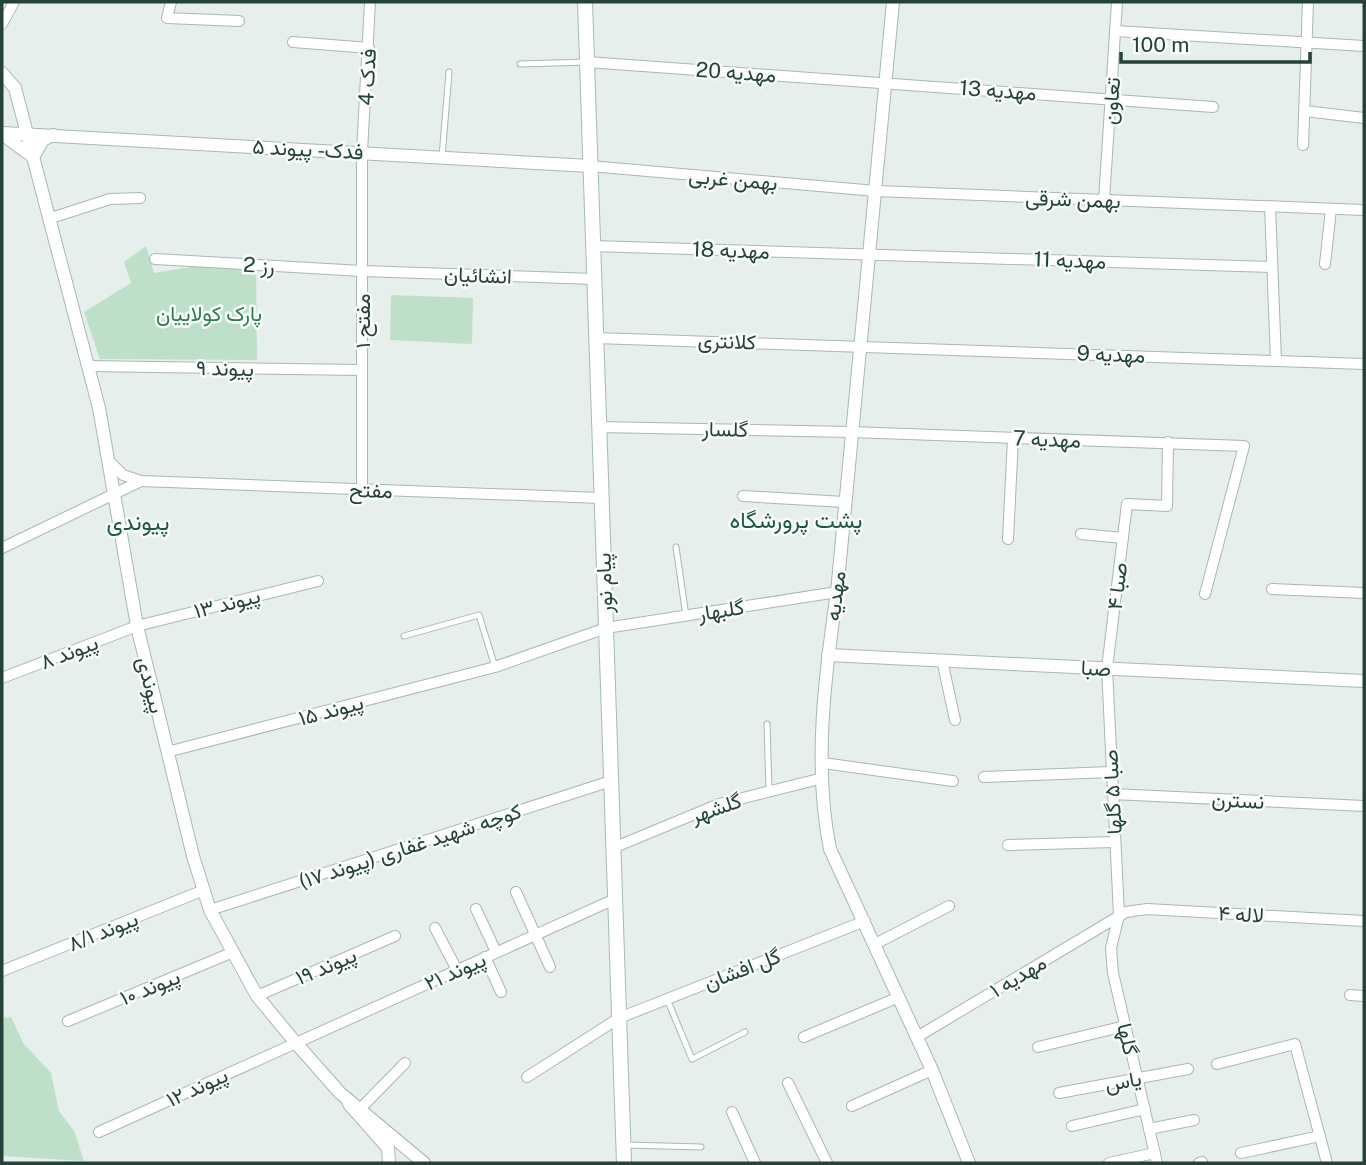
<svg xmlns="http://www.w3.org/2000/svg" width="1366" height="1165" viewBox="0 0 1366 1165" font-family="'Public Sans',Vazirmatn,sans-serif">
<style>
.green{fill:#bfe0c8}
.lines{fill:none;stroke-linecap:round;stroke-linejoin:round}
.service-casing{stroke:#a8b8b2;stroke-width:7}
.minor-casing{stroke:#a8b8b2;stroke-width:12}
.tertiary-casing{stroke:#a8b8b2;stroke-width:14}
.secondary-casing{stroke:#a4bbb3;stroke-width:16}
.service{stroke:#fff;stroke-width:5}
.minor{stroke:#fff;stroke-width:10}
.tertiary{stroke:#fff;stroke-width:12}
.secondary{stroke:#fff;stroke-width:14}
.labels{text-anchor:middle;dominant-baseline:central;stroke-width:5;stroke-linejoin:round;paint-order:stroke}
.street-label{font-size:21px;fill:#24423a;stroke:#f7fbf9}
.park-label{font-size:21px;fill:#2d7a4b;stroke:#f7fbf9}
.neighbourhood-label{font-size:23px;fill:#1f5548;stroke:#f7fbf9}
</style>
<rect width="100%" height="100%" fill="#e6efeb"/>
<g class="green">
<polygon points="146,246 154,273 197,266 256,266 257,360 100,359 84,312 131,283 124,262"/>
<polygon points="391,295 473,298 472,344 390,340"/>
<polygon points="11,1017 23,1043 51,1073 59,1111 74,1131 84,1161 2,1156 2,1018"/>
</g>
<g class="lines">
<defs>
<g id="service">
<polyline points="520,64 587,62"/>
<polyline points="442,157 449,72"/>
<polyline points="676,547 686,616"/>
<polyline points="404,636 479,615 495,667"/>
<polyline points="767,724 769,791"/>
<polyline points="667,999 692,1059 745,1032"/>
<polyline points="626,1145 701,1147"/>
</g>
<g id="minor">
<polyline points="171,2 167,18 239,21"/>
<polyline points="2,24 14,2"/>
<polyline points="1115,31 1364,46"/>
<polyline points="293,42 369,48"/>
<polyline points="587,62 1213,107"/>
<polyline points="1305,111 1364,118"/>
<polyline points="1303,145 1308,2"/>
<polyline points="590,166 876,191 1364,210"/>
<polyline points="1104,200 1117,2"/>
<polyline points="1270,206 1276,361"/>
<polyline points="51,218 110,199 140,198"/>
<polyline points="592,246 1271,267"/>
<polyline points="155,259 362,271 594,279"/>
<polyline points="1325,264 1331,209"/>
<polyline points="596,338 1364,364"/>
<polyline points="88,366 362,370"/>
<polyline points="599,427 851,432 1244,446 1205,594"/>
<polyline points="110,462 123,475 141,481 601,498"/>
<polyline points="362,489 362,152 370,2"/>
<polyline points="743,496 844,502"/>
<polyline points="1081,534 1123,538"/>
<polyline points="1008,539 1013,438"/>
<polyline points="2,548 141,481"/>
<polyline points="1272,589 1364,593"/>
<polyline points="942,660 955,720"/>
<polyline points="2,678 137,626 318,581"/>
<polyline points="167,752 495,667 606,628 837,592"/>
<polyline points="823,763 953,781"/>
<polyline points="984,777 1110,772"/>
<polyline points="1112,794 1364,806"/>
<polyline points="1008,845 1115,842"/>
<polyline points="613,848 719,804 823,778"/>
<polyline points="516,892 550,967"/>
<polyline points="476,909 496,952"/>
<polyline points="210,910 611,781"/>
<polyline points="435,928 457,970"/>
<polyline points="875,944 949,906"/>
<polyline points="485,957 501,992"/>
<polyline points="2,971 204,890"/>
<polyline points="1350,995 1364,996"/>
<polyline points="257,996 395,936"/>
<polyline points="68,1021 231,953"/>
<polyline points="804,1037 899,997"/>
<polyline points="917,1037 1126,912 1147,909 1364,921"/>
<polyline points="1038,1047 1125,1026"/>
<polyline points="1217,1064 1295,1044 1327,1163"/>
<polyline points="527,1077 619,1018 865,921"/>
<polyline points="788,1083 827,1163"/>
<polyline points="1059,1093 1188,1069"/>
<polyline points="852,1106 932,1070"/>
<polyline points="361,1108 405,1063"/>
<polyline points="732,1112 755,1163"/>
<polyline points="1072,1126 1145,1109"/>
<polyline points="1149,1129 1194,1120"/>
<polyline points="99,1132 615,899"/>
<polyline points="1241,1153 1320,1136"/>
<polyline points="1109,1163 1155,1153"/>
<polyline points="1157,1163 1113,973 1111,948 1119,915 1107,668 1127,504 1167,506 1168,442"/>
<polyline points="1199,1163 1202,1162"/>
</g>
<g id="tertiary">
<path d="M893,2L837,592C825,674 813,766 830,849L932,1070L969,1163"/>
<polyline points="2,73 15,88 99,408 137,626 193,856 210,910 257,996 295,1042 340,1093 424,1163"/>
<polyline points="2,133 590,166"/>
<polyline points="2,134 33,157 43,140 53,135"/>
<polyline points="828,655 1364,681"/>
<polyline points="349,1104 388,1148 389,1163"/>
</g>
<polyline id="secondary" points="585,2 624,1163"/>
</defs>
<use href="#service" class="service-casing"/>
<use href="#minor" class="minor-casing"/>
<use href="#tertiary" class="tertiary-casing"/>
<use href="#secondary" class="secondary-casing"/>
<use href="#service" class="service"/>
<use href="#minor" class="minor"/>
<use href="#tertiary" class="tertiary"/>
<use href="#secondary" class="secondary"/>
</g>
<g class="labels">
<g class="street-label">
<text transform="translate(736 72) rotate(4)">مهدیه 20</text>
<text transform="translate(367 77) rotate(-87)">فدک 4</text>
<text transform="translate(998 90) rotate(4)">مهدیه 13</text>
<text transform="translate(1111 101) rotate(-86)">تعاون</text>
<text transform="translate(308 149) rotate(3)">فدک - پیوند ۵</text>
<text transform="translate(733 179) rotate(5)">بهمن غربی</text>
<text transform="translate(1073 199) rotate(2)">بهمن شرقی</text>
<text transform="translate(731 250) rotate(2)">مهدیه 18</text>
<text transform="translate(1070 260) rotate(2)">مهدیه 11</text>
<text transform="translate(259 265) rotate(3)">رز 2</text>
<text transform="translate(478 275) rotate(2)">انشائیان</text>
<text transform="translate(362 321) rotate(-90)">مفتح ۱</text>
<text transform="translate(727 341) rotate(2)">کلانتری</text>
<text transform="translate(1111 354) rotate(2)">مهدیه 9</text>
<text transform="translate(225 368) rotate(1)">پیوند ۹</text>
<text transform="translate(725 429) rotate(1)">گلسار</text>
<text transform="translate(1047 439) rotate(2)">مهدیه 7</text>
<text transform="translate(371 490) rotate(2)">مفتح</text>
<text transform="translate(604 583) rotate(-92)">پیام نور</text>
<text transform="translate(1117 586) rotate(-83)">صبا ۴</text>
<text transform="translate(835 596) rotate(-83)">مهدیه</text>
<text transform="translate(227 603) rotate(-14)">پیوند ۱۳</text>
<text transform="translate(721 610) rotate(-9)">گلبهار</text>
<text transform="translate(69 652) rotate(-21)">پیوند ۸</text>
<text transform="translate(1096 668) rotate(3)">صبا</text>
<text transform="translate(151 685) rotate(76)">پیوندی</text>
<text transform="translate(331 710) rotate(-15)">پیوند ۱۵</text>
<text transform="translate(1112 792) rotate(-93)">صبا ۵ گلها</text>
<text transform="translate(1238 800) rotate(3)">نسترن</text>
<text transform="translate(716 808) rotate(-19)">گلشهر</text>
<text transform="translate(410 846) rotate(-18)">کوچه شهید غفاری (پیوند ۱۷)</text>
<text transform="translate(1241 914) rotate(3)">لاله ۴</text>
<text transform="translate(103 931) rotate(-22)">پیوند ۸/۱</text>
<text transform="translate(326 966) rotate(-23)">پیوند ۱۹</text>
<text transform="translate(742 969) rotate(-21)">گل افشان</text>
<text transform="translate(455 971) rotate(-24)">پیوند ۲۱</text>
<text transform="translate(1018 976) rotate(-31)">مهدیه ۱</text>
<text transform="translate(150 987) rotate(-22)">پیوند ۱۰</text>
<text transform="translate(1128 1039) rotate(77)">گلها</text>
<text transform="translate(1123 1081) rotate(-10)">یاس</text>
<text transform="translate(197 1087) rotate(-25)">پیوند ۱۲</text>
</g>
<g class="park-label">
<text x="209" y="313">پارک کولاییان</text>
</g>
<g class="neighbourhood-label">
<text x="796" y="519">پشت پرورشگاه</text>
<text x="138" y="521">پیوندی</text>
</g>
</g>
<rect width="1366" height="1165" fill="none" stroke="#24423a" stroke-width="7"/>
<path d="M1121 52v10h189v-10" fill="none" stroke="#24423a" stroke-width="3.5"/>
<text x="1132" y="52" font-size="21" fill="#24423a" stroke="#f7fbf9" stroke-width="5" paint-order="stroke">100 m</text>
</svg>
